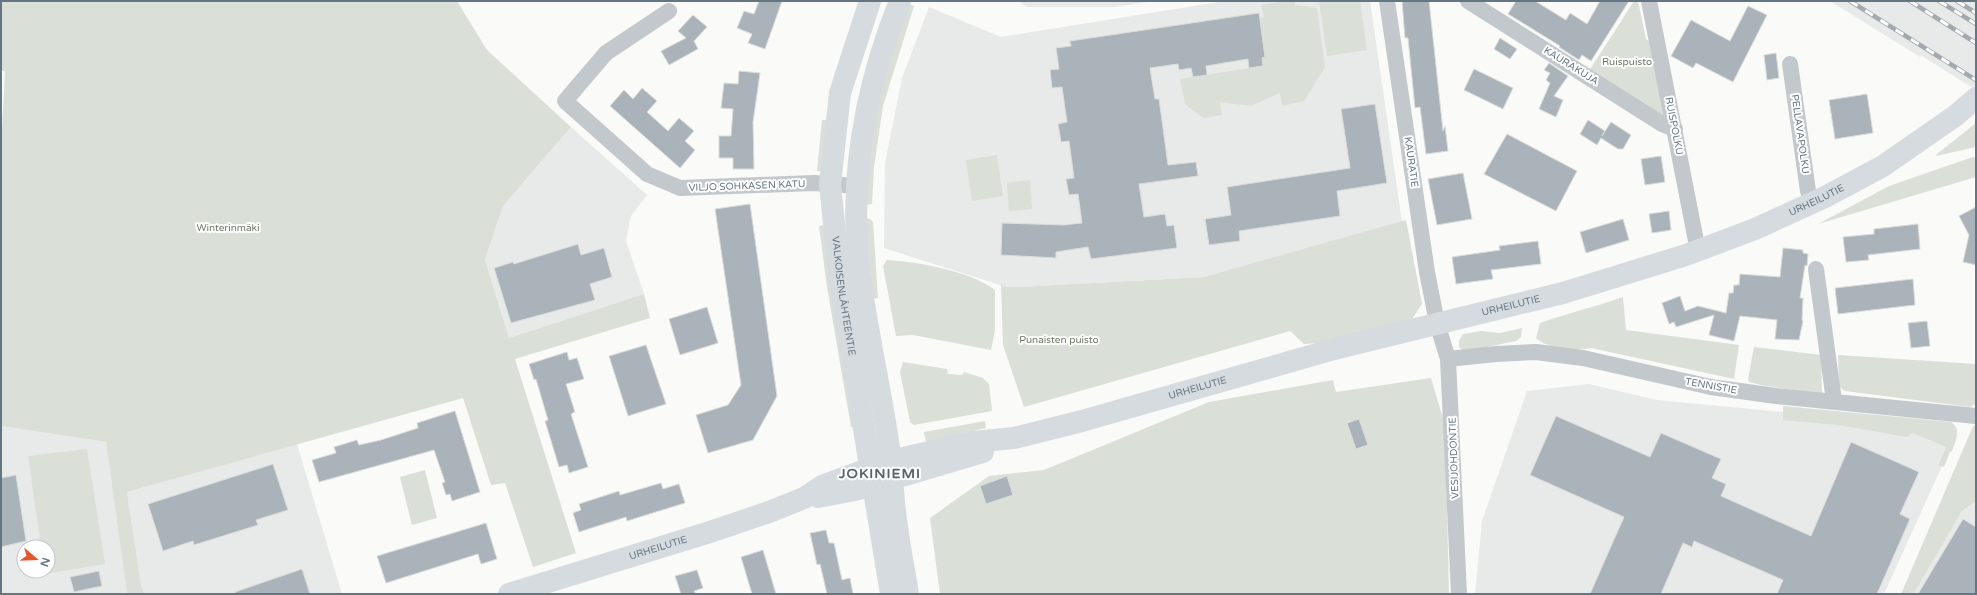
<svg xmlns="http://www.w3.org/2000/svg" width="1977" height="595" viewBox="0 0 1977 595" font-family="'Varela Round',sans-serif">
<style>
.built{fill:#e8e9e9;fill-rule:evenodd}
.green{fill:#dadfd7}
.building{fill:#aab3b9;stroke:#dcdcda}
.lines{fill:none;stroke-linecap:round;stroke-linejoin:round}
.street{stroke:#c3c8cc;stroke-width:16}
.secondary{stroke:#d6dbdf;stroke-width:22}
.rail-casing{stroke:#a2aab0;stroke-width:4.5}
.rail{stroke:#fff;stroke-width:3;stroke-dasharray:9;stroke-linecap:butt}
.labels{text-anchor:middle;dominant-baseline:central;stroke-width:4;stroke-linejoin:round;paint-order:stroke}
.park-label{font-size:10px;fill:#687a64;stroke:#fff}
.street-label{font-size:10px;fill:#657683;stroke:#fff}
.district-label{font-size:14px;font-weight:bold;letter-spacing:1px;fill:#57646e;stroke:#fff}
</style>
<rect width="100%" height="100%" fill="#fafaf8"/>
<g class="built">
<polygon points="1018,1 1155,1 1115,7 1027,7"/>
<polygon points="1225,1 1370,1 1402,222 1204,277 1019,287 1006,287 884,248 885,163 902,78 929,7 1001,37"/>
<polygon points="1830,1 1976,1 1976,90 1922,56 1920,57"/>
<polygon points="571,127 647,195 631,216 626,241 644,294 509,338 485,260 503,206"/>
<polygon points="1589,384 1657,400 1782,412 1913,430 1912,433 1946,447 1938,464 1942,466 1884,594 1475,594 1482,521 1527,391"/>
<path d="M1,426L106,442L127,594H1ZM24,547H48V571H24Z"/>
<polygon points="297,444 342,594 144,594 141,585 127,492"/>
<polygon points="1976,501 1976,594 1912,594 1962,511"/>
</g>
<g class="green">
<polygon points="1,1 457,1 487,50 571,127 503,206 485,260 509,338 644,294 650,318 515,359 576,553 533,567 505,483 491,485 463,398 127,492 141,585 144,594 127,594 106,442 1,426 1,148 5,71 1,71"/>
<polygon points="1286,1 1295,1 1295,5 1317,8 1325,67 1304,101 1282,106 1280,93 1251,106 1220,102 1222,115 1203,118 1185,104 1180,79 1263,66 1262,58 1265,57 1260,18 1264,17 1261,5"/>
<polygon points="1360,1 1367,50 1327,56 1319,1"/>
<polygon points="1634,1 1638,1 1646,39 1652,44 1668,118 1658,116 1589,71"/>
<polygon points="909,4 914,6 883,106 874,167 872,204 865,205 866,171 878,95"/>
<polygon points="822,120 827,120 821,171 817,171"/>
<polygon points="1976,123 1976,147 1936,156 1937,154"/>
<polygon points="997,155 1003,196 972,201 966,160"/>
<polygon points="1973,157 1976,157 1976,177 1818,224 1889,186"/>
<polygon points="1030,180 1032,209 1009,211 1007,183"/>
<polygon points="865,218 870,219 873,222 878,298 873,299"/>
<polygon points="1406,220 1422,304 1412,319 1332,342 1304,344 1290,331 1024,407 1003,345 1001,284 1006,287 1019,287 1204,277"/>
<polygon points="824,225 856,425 851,427 827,287 819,226"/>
<path d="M887,260C919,262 970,271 995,290V331L991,350L913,335L896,336L883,266Z"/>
<path d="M1623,297L1626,330L1739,345L1734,379L1591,348C1576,351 1547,349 1536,338L1540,323C1568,313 1595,307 1623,297Z"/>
<polygon points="1522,328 1521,337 1516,341 1468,351 1463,351 1459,347 1459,341 1463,334 1481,331 1500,333"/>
<polygon points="1754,347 1821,355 1822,395 1761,385 1749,382 1748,379"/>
<polygon points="1838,355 1976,364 1976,404 1970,407 1845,391 1839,387"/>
<polygon points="903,362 947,369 948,374 962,375 964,372 983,378 989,384 992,411 914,425 910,422 900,372"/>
<polygon points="1431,378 1445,425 1449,594 940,594 930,518 989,476 1044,470 1209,402 1333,380 1336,392"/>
<path d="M1783,406L1951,422C1962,430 1956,440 1952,451L1950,452L1944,467L1938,465L1946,447L1912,433L1907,437L1838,425L1783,420Z"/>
<polygon points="985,421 986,428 926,442 924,432"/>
<polygon points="1976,425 1976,501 1962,511 1914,593 1901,594 1973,426"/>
<polygon points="87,449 105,564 45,574 45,571 48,571 48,547 41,547 28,456"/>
<polygon points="425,470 437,518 412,525 400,477"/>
</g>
<g class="building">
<polygon points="759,1 782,1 765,49 748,43 752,34 737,28 744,11 754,14"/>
<polygon points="1402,1 1429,1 1443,131 1445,126 1448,151 1426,154 1420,107 1415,108 1408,38 1405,38"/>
<polygon points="1516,1 1535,1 1566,20 1570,13 1587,24 1600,1 1629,1 1591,61 1582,55 1579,60 1559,47 1560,46 1508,14"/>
<polygon points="1748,6 1767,15 1733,82 1696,63 1693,68 1671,56 1691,20 1730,41"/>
<polygon points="1259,13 1265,57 1262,58 1263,66 1249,68 1248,59 1206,66 1207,75 1193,77 1191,68 1179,70 1178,64 1150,68 1155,99 1159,99 1168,165 1196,162 1198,176 1139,184 1144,217 1165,214 1167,226 1174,225 1177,248 1091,259 1088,247 1056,252 1056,258 1001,255 1002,223 1064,225 1082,223 1078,194 1069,195 1066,179 1074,178 1069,141 1061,142 1058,124 1067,122 1062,87 1052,88 1050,70 1059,69 1056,48 1071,46 1070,41"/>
<polygon points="693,15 707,27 694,41 698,49 669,65 661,51 686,38 678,31"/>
<polygon points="1500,38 1517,49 1510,59 1494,49"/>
<polygon points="1776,53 1779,78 1767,80 1764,55"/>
<polygon points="1549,63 1568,76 1554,96 1563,100 1556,117 1539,109 1550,83 1546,80 1550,73 1544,70"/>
<polygon points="1474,69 1513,88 1503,109 1464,90"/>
<polygon points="739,71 760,73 753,122 754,169 733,169 733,158 719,158 719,136 731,136 733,109 721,108 724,83 738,84"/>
<polygon points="642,88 657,101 647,112 668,131 679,118 694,131 685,141 695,150 680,168 610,106 624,90 633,99"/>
<polygon points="1867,94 1873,133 1835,139 1829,100"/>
<polygon points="1375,104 1387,183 1337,191 1340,216 1239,231 1240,241 1209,245 1205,219 1231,215 1227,187 1350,168 1341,109"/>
<polygon points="1588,120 1605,131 1602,136 1611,122 1631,135 1623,149 1618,149 1601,138 1597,145 1580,134"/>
<polygon points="1507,134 1577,171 1556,211 1484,174"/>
<polygon points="1661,156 1665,182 1645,185 1641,159"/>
<polygon points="1463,173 1472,219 1437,225 1428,179"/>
<polygon points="750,204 777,396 753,440 708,453 696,415 728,405 741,385 715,209"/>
<polygon points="1976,207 1976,265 1963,262 1969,235 1959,216"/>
<polygon points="1669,211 1671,230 1652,233 1649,214"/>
<polygon points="1623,219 1629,240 1586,253 1580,232"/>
<polygon points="1918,224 1920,249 1868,255 1869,260 1846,262 1843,237 1874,234 1874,229"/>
<polygon points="1538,241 1541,264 1491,270 1493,279 1456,284 1452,257 1500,250 1499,246"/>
<polygon points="578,244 581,255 604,248 612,277 590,284 595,300 511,323 494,268 513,262 514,264"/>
<polygon points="1783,248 1803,250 1803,253 1808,254 1807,266 1805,265 1800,298 1803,298 1802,320 1803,321 1799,340 1775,339 1777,320 1740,316 1734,341 1709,335 1714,315 1676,327 1674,322 1669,324 1662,303 1680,296 1685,311 1698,306 1726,313 1729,293 1733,293 1734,285 1739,285 1740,274 1780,277"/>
<polygon points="1913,279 1915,305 1838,314 1835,288"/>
<polygon points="707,307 718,343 680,355 669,319"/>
<polygon points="1927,321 1930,346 1911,348 1908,323"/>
<polygon points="646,345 666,404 628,416 609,356"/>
<polygon points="567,352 569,360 577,358 584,379 566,384 575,412 571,414 588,467 569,473 567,465 559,467 545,421 548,420 536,379 534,380 529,364"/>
<polygon points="455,411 480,492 452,501 450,494 446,495 442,483 445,482 434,450 319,482 312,460 336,453 334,447 357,440 359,445 381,440 418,428 417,423"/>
<polygon points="1556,416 1650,457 1661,433 1721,459 1712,478 1726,484 1721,496 1811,536 1851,442 1919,472 1900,514 1910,519 1877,594 1777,594 1783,580 1694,541 1692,547 1683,543 1661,594 1590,594 1624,517 1530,475"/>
<polygon points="1359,419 1368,445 1356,449 1347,423"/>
<polygon points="273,464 288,510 256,520 258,525 194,545 193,541 163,551 148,504"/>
<polygon points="16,475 26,541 1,547 1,478"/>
<polygon points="1007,476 1013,495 986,504 980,486"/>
<polygon points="661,483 663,489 679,484 685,503 627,521 626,517 579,532 573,513 581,510 579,504 619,491 620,495"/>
<polygon points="1963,519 1976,527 1976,594 1918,594"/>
<polygon points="486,523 497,559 481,564 478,554 386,583 377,556"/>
<polygon points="826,530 829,543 834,543 842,580 850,578 853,594 827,594 820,564 817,565 810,533"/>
<polygon points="763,550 776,594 752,594 741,557"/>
<polygon points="302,569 310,594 236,594 235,592"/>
<polygon points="697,570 703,588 694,591 696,594 681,594 675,576"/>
<polygon points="99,571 102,586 74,592 70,577"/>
</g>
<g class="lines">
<g class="street">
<polyline points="1387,1 1427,272 1437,323 1448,359 1459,594"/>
<polyline points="1468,1 1662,124 1675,129"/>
<polyline points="1649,1 1698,251"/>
<polyline points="669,11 606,53 565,101 647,174 680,188 814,183 857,186"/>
<polyline points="1790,64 1808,191 1812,203"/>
<polyline points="1816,269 1834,401"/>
<polyline points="1448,359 1496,354 1536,352 1583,358 1711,387 1776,396 1976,416"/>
</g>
<g class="secondary">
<path id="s1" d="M870,1L840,93L830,184L840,283L891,594"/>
<path d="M900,1C864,90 848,180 860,277C867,330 879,382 887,435C892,463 892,491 896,519C899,544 904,569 908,594"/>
<polyline points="818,497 855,490 983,452"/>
<path id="s2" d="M509,594L710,532L769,512L804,498L824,485L890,461L973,442L1014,438L1082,421L1338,348L1563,293L1686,255L1755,229L1825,197L1883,166L1955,116L1976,98"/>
</g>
<defs>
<g id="rail">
<polyline points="1850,1 1976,80"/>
<polyline points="1910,1 1976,43"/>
<polyline points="1939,1 1976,24"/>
<polyline points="1957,1 1976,13"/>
</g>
</defs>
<use href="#rail" class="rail-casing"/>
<use href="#rail" class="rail"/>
</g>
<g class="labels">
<g class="park-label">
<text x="1627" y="62">Ruispuisto</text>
<text x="228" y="228">Winterinmäki</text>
<text x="1059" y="340">Punaisten puisto</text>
</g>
<g class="street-label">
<text transform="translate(1571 66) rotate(32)">KAURAKUJA</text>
<text transform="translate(1674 126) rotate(79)">RUISPOLKU</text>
<text transform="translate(1800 134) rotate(82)">PELLAVAPOLKU</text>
<text transform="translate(1411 162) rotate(82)">KAURATIE</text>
<text transform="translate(747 186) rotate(-2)">VILJO SOHKASEN KATU</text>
<text stroke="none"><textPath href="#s2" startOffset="1369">URHEILUTIE</textPath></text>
<text stroke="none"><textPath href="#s1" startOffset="301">VALKOISENLÄHTEENTIE</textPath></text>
<text stroke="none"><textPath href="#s2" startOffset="1045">URHEILUTIE</textPath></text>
<text transform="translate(1711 386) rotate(10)">TENNISTIE</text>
<text stroke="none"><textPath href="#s2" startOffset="721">URHEILUTIE</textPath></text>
<text transform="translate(1454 458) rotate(-92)">VESIJOHDONTIE</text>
<text stroke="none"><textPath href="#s2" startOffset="156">URHEILUTIE</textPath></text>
</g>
<g class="district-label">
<text x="880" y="473">JOKINIEMI</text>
</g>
</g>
<rect width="1977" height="595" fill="none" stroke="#657683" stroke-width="4"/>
<g transform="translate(36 559) rotate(109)"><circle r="19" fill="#ffffff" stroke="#c1c8cd"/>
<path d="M0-3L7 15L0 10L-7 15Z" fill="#e4572e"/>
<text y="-6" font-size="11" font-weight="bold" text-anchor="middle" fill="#657683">N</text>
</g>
</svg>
